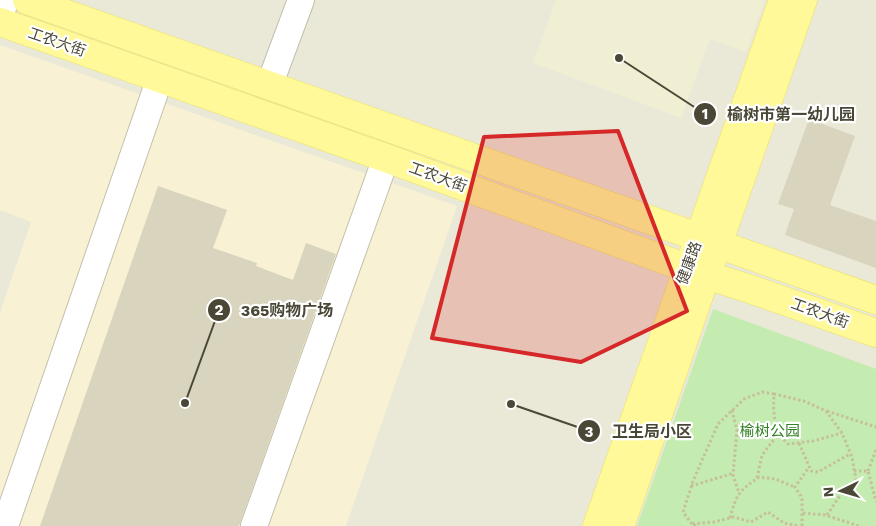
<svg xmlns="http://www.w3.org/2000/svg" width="876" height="526" viewBox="0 0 876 526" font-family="'Work Sans','Noto Sans SC',sans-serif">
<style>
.residential{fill:#eae8d7}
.commercial{fill:#f8f1d4}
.education{fill:#f0eed3}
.green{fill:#c4ecb0}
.building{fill:#d8d4be}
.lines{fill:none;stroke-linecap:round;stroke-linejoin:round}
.minor-casing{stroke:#c2c0ab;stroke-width:28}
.major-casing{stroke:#ece261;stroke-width:29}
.path{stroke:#c5c09b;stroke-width:3;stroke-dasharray:2.5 2.5;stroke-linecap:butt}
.minor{stroke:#fff;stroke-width:26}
.major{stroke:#fff999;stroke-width:28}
.marked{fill:#d62828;fill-opacity:0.2;stroke:#d62828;stroke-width:4;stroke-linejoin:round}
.labels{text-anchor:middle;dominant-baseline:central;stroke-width:4.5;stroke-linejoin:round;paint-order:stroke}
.street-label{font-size:15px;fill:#4a4737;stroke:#fff}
.park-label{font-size:15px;fill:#338125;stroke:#fff}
.leader{fill:none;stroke:#4a4737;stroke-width:2}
.callout-dot{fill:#4a4737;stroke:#fff;stroke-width:2}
.mark-label{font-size:15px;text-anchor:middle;font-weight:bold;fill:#fff}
.callout-label{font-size:16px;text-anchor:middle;font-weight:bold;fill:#4a4737;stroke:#fff;stroke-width:4.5;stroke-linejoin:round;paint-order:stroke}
</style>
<rect width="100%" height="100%" fill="#f6f5ea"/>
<rect class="residential" x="0" y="0" width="876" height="526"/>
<polygon class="commercial" points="0,45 457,206 346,526 0,526 0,313 31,222 0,210"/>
<polygon class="education" points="556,0 765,0 746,52 710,39 681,118 533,63"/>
<polygon class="green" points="713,309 876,369 876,526 637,526"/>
<g class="building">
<polygon points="809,119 855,136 830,205 876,221 876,268 785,235 794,209 778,204"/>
<polygon points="158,186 227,210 213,248 257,263 256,266 293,280 306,243 336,254 239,526 40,526"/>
</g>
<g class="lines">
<defs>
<g id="minor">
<polyline points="0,15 6,0"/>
<polyline points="269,86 301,0"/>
<polyline points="5,526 160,78"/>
<polyline points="254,526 386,158"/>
</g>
<g id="major">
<polyline points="27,0 876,300"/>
<polyline points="0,22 386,158 706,275 750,289 876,333"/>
<polyline points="597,526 783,0"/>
<polyline points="620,526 706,275 718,244 803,0"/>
</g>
</defs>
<use href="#minor" class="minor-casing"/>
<use href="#major" class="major-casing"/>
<g class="path">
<polyline points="732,410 737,430 733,475 739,493"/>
<polyline points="827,411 876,427"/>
<polyline points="799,443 811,471 818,472 850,454"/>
<polyline points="854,471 868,471 876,502"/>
<polyline points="868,471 876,450"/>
<polyline points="757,478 762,455 779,433"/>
<polyline points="691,486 734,473"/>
<polyline points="803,513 825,515 859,526"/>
<path d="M827,515L839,497L856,480L852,457L842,433L826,411L804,401L774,394C773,413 773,430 788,444L813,441L842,433"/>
<path d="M730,518C736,495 739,491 759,477L775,479L795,487"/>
<polyline points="692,524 683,512 693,481 718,424 744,399 762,392 774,394"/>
<polyline points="696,526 692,524 714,522 734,517 751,522 768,512 784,523 798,526"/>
<polyline points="802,526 802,498 795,487 809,467"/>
</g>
<use href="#minor" class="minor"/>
<use href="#major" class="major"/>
</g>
<path class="marked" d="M618,131L687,311L581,362L432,338L484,137Z"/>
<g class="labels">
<g class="street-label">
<text transform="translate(57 42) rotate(19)">工农大街</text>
<text transform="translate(438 177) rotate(20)">工农大街</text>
<text transform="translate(689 263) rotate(-70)">健康路</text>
<text transform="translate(820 313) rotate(20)">工农大街</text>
</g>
<g class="park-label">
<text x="770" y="431">榆树公园</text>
</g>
</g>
<path class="leader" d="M619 58L705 114M185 403L219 310M511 404L589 431"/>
<g class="callout-dot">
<circle cx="619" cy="58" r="5"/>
<circle cx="185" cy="403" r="5"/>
<circle cx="511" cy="404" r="5"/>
<circle cx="705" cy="114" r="12"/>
<circle cx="219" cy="310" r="12"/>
<circle cx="589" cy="431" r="12"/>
</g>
<g class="mark-label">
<text x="705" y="119">1</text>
<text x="219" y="315">2</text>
<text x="589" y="437">3</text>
</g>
<g class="callout-label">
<text x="791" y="120">榆树市第一幼儿园</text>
<text x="287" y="316">365购物广场</text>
<text x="652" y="437">卫生局小区</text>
</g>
<g transform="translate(841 491) rotate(265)" stroke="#ffffff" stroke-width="4" paint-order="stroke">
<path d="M0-4L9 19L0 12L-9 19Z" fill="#4a4737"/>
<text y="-8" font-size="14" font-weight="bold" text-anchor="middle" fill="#4a4737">N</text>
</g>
</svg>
